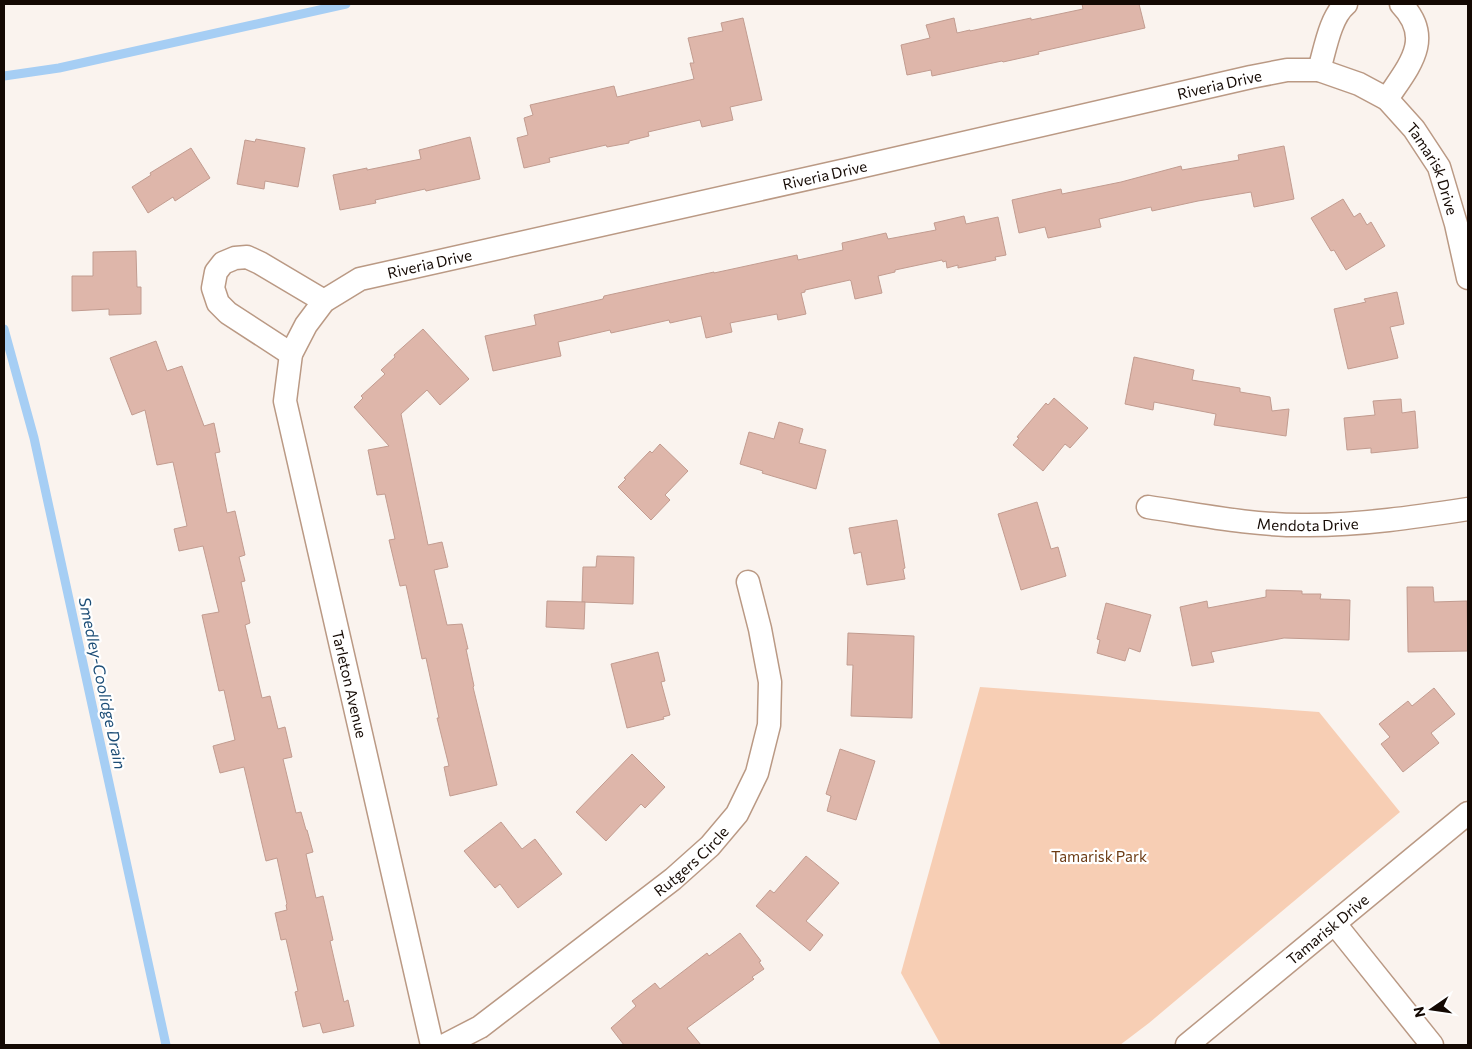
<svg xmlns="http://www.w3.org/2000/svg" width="1472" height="1049" viewBox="0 0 1472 1049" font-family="Commissioner,sans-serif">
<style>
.green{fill:#f7ceb4}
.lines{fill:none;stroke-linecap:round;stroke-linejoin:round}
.stream{stroke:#a6cef4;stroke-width:9}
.building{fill:#deb6aa;stroke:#c29c90}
.street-casing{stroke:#ba9984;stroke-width:25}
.street{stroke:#fff;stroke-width:22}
.labels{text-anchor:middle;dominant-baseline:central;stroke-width:4.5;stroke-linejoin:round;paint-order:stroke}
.street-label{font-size:15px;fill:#140903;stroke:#fff}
.park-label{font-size:15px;fill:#6c3b14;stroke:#fff}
.water-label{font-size:16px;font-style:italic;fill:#1c4d76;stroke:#fff}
</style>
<rect width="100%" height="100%" fill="#faf3ee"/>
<polygon class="green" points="980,687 1319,712 1400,812 1149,1023 1120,1045 941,1045 901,973"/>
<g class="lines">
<g class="stream">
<polyline points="4,76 59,68 346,4"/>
<polyline points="4,329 34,438 166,1045"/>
</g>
</g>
<g class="building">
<polygon points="1082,4 1139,4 1145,28 1038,52 1039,54 1003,62 1002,61 932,76 931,70 907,75 901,45 930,38 926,25 954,18 957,33 970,30 970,31 1031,18 1031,20 1083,9"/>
<polygon points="743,18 762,100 730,107 733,120 702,127 700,120 648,132 649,136 629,141 629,143 607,147 606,145 549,158 550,162 524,168 517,138 528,135 524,118 533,115 530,105 614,86 617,97 694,79 690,63 694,63 688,38 723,31 721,23"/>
<polygon points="470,137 480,179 426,191 425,189 375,200 376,203 340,210 333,175 367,168 367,170 421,159 419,150"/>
<polygon points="256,139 305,148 298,187 265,181 264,189 237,184 245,140 255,142"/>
<polygon points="1284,146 1294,199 1254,207 1251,192 1198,201 1152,211 1151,207 1099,219 1101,227 1048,238 1045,227 1019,233 1012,200 1061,189 1062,194 1121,182 1181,166 1182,170 1239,160 1238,155"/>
<polygon points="191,148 210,178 175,201 173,197 148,213 132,187 151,175 150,173"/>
<polygon points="1343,199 1354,217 1360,213 1367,225 1371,222 1385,246 1346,270 1334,250 1331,251 1311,218"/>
<polygon points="964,216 966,224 998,217 1006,255 995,257 996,260 958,268 958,265 947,268 946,261 943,262 942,260 895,270 895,272 878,276 882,293 855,299 851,281 850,280 805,290 805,292 801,293 806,314 778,320 777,314 730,323 732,332 706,338 701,316 670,323 669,320 611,333 610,330 558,342 561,356 493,371 485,336 536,325 534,315 603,299 604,296 714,272 714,273 797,255 798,260 843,250 842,243 886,233 888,239 936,230 934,223"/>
<polygon points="136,251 137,287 141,287 141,314 109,315 109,309 72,311 72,276 93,276 93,252"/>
<polygon points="1397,292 1404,324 1390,327 1398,358 1348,369 1334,309 1366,302 1364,299"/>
<polygon points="423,329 469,379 440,405 427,390 401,414 428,545 442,542 448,567 434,570 447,625 462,624 468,649 466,649 474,686 473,687 497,785 450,796 444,767 449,766 437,718 439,718 426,658 422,659 406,585 400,586 389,540 395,539 385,494 377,495 368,450 389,446 354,407 363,398 361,396 385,374 381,370 395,357 394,355"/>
<polygon points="156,341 167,371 182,366 204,426 214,423 220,452 215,453 227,513 235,511 245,555 239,557 245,581 241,582 250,623 245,625 262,698 270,696 278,729 285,727 292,757 283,759 296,813 301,812 306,830 307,830 313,852 306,854 316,898 323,896 333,940 330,941 344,1002 348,1000 354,1026 323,1033 320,1023 303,1027 295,992 298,991 286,939 281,940 275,913 287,910 286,905 287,904 277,858 266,861 244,767 220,773 213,746 235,740 224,690 219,691 202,615 219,612 203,546 179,551 174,529 187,526 173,462 157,465 145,410 132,415 110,358"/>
<polygon points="1134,357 1194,370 1192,380 1240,388 1240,392 1270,397 1272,411 1289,409 1286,436 1214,425 1216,414 1154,402 1153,410 1125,404"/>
<polygon points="1054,398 1088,428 1070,448 1065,444 1043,471 1013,445 1019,438 1017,437 1046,403 1048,405"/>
<polygon points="1401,399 1402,413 1415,411 1418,448 1371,453 1371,448 1347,450 1344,418 1375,415 1373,401"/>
<polygon points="779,422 803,429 799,443 826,450 816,489 762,473 763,471 740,464 749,432 774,439"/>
<polygon points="660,444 688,471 665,495 670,500 651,520 618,487 626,479 624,478 650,451 652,453"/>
<polygon points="1037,502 1051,549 1058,547 1066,576 1021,590 998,514"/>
<polygon points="897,520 905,568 903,569 905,579 867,585 861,552 854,554 849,528"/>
<polygon points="597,556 634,557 633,604 582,602 583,567 596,567"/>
<polygon points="1407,587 1433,587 1434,602 1467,601 1468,651 1408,652"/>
<polygon points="1266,590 1302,591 1302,594 1321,594 1320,599 1350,600 1349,640 1284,638 1211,652 1214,662 1192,666 1180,607 1207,601 1208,608 1266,597"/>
<polygon points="547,601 585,602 584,629 546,627"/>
<polygon points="1106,603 1151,615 1140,652 1129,648 1125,661 1097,653 1100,640 1097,639"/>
<polygon points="848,633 914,636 912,718 851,716 853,665 847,665"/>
<polygon points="658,652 665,681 661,682 670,715 663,717 664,719 627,728 611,664"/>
<polygon points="1434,688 1455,714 1431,733 1439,743 1403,772 1381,744 1390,737 1379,724 1408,701 1412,706"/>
<polygon points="840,749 875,761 856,820 827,811 831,796 826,794"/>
<polygon points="632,754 665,787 645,808 641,804 606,841 576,812"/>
<polygon points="501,822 522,849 535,839 562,874 518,908 500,884 495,888 464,851"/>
<polygon points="806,856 839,883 806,921 823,935 810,951 756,906 770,890 774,893"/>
<polygon points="740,933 761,961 759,962 764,969 752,977 754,979 687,1028 701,1045 624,1045 611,1028 636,1006 632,1001 655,983 660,989 707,953 709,956"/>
</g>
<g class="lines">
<defs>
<g id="street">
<path d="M1319,70C1325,50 1330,17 1346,4"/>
<path d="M1387,99C1408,67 1435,39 1401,4"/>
<polyline points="291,354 228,313 218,303 213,288 216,272 223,263 235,258 247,257 260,263 324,301"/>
<path id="s1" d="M1148,507C1201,515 1255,526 1308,525C1362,525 1415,517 1468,509"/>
<polyline points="1335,924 1432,1045"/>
<path id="s2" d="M432,1045L285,401L291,354L306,325L324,301L360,279L846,170L1251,77L1287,70H1319L1359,84L1387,99L1414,129L1439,167L1456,224L1468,278"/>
<path id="s3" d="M445,1045L480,1027L673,879L710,846L737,814L757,773L769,725L770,682L760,629L748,582"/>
<path id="s4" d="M1187,1045L1468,813"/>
</g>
</defs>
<use href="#street" class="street-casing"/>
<use href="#street" class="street"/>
</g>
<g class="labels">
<g class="street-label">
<text stroke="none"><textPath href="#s2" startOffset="1694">Riveria Drive</textPath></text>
<text stroke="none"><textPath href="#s2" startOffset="1954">Tamarisk Drive</textPath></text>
<text stroke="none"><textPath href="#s2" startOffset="1289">Riveria Drive</textPath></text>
<text stroke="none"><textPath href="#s2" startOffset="884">Riveria Drive</textPath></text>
<text stroke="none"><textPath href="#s1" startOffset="161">Mendota Drive</textPath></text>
<text transform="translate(350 684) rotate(77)">Tarleton Avenue</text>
<text stroke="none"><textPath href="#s3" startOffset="308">Rutgers Circle</textPath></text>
<text stroke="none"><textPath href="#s4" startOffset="182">Tamarisk Drive</textPath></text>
</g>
<g class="park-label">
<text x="1099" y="856">Tamarisk Park</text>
</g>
<g class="water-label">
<text transform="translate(103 683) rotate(78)">Smedley-Coolidge Drain</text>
</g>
</g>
<rect width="1472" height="1049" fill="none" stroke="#140903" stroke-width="10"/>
<g transform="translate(1432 1009) rotate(257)" stroke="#ffffff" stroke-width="4" paint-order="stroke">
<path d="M0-4L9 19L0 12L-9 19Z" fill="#140903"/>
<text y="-8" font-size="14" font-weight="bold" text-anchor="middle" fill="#140903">N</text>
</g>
</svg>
